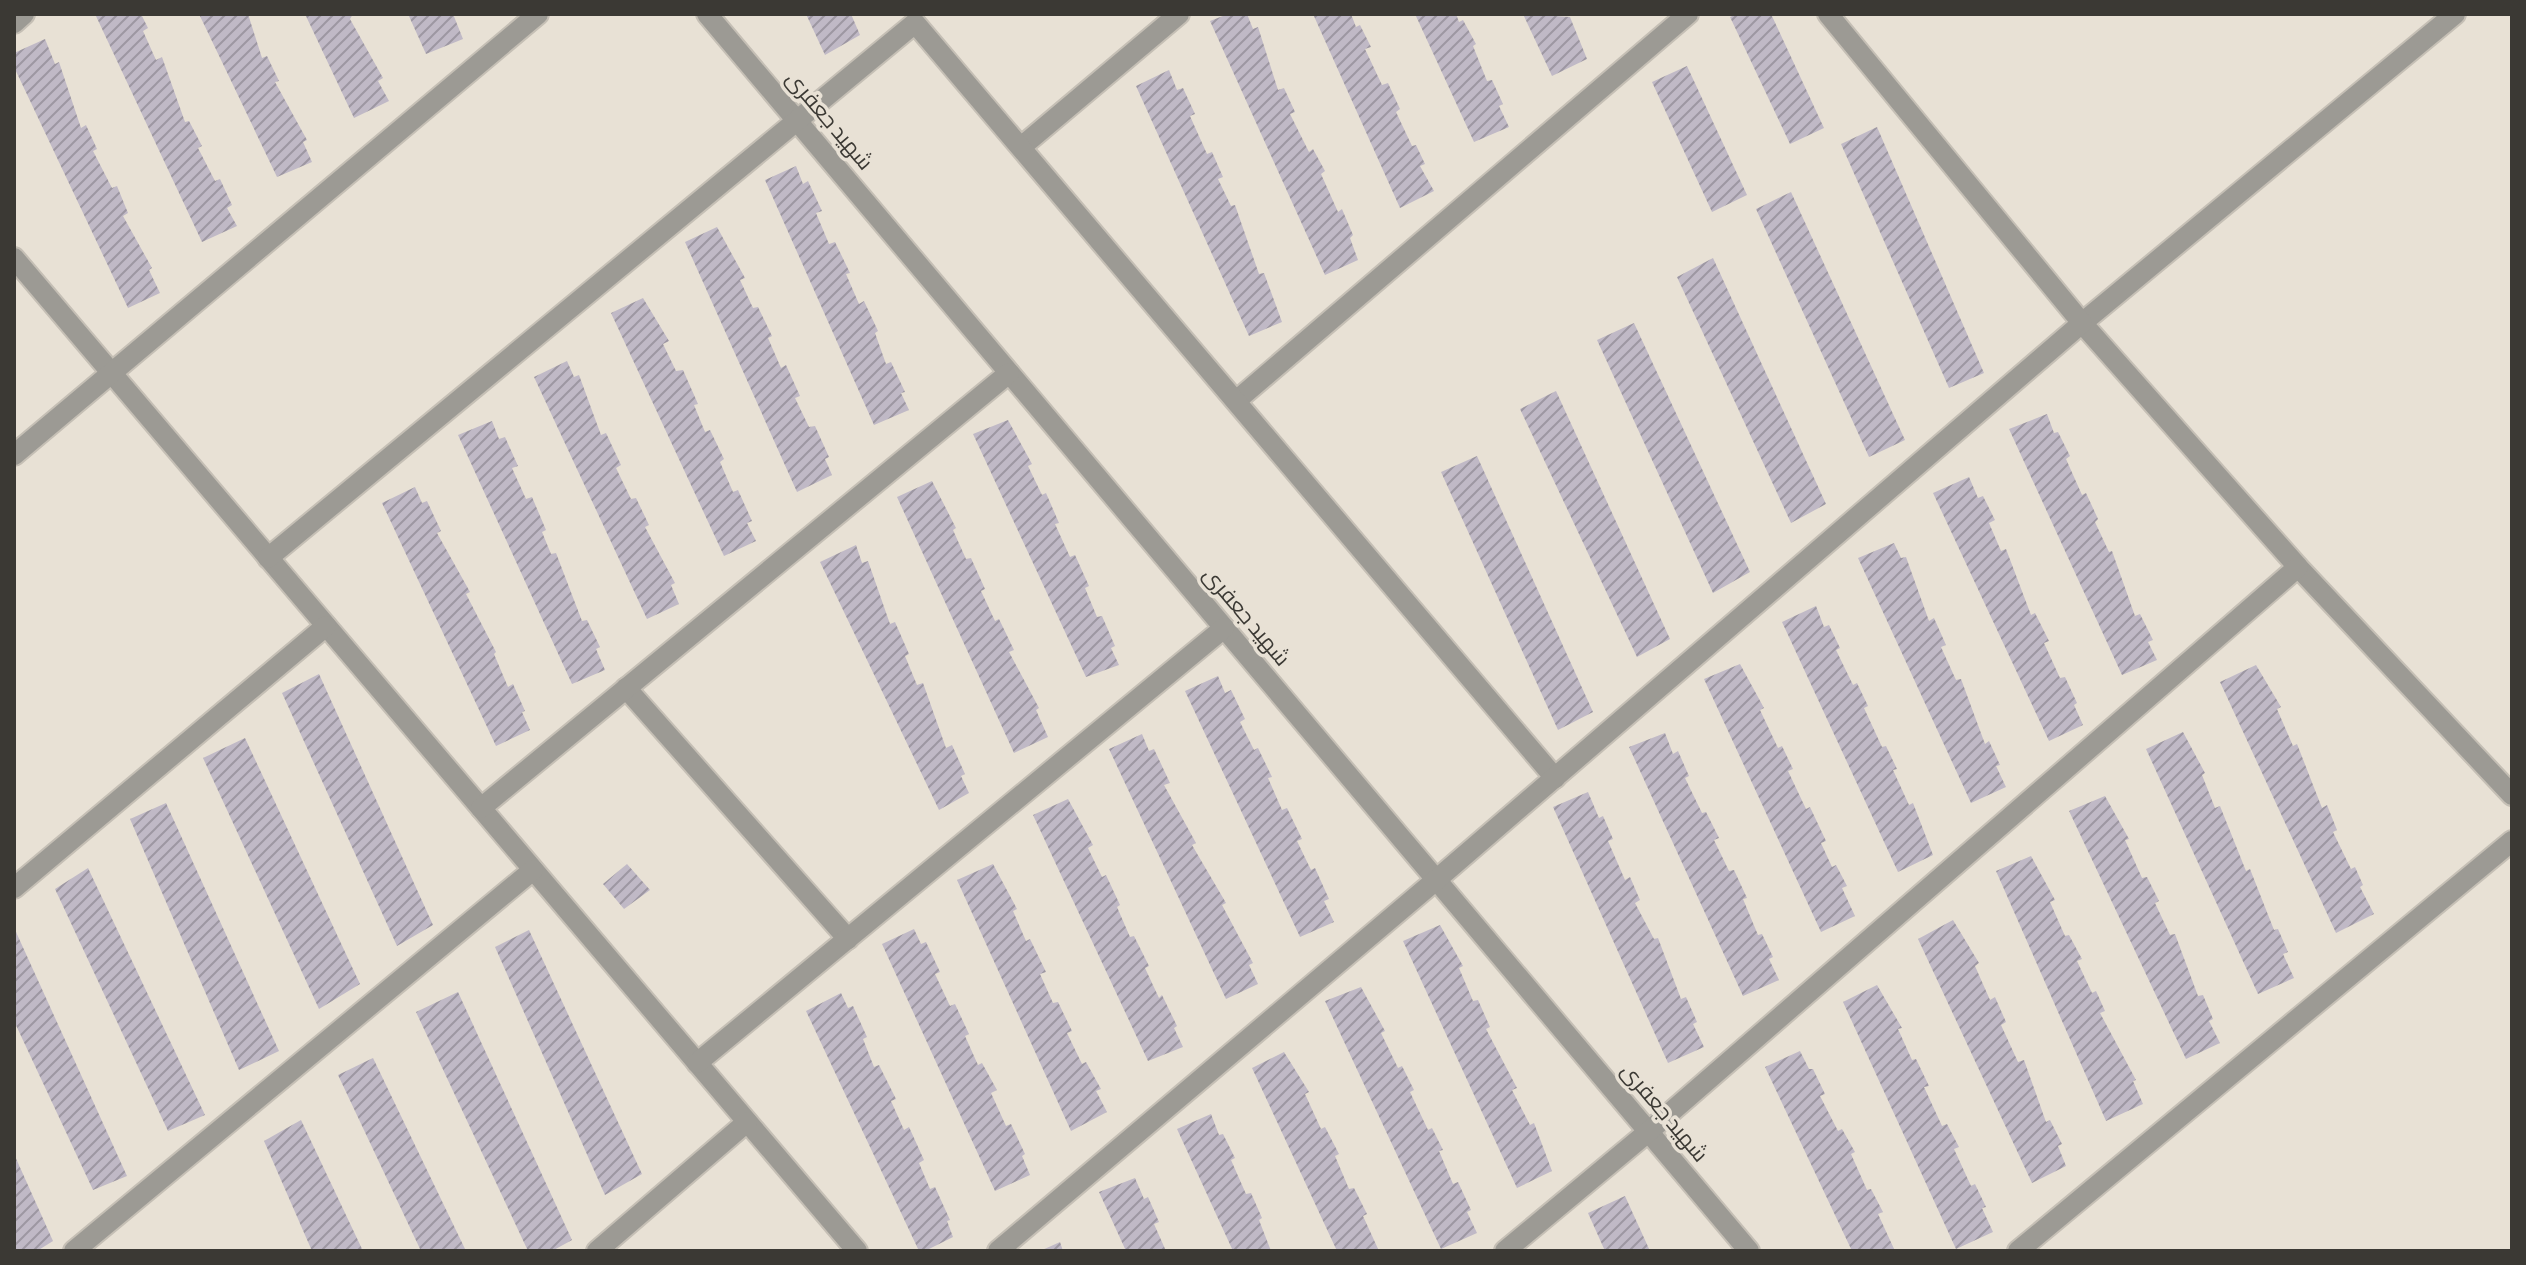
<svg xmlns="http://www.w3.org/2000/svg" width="2526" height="1265" viewBox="0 0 2526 1265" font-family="'Sofia Sans Condensed',Cairo,sans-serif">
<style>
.building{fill:url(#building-hatch)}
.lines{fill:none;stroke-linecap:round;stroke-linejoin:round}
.street-casing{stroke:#c5bfb5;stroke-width:24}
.street{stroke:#9c9a94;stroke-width:20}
.labels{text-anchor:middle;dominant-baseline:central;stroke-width:7;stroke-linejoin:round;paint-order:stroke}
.street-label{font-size:22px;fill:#3b3934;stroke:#e8e1d5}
</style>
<defs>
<pattern id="building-hatch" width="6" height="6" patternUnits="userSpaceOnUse" patternTransform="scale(2)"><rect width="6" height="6" fill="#c0b9c6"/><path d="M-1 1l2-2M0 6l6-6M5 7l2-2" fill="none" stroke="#9d97a2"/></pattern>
</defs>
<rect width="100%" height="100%" fill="#e8e1d5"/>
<g class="building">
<polygon points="95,14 141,14 148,28 143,31 156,60 162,57 185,122 189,121 202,146 198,148 215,181 220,179 232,205 227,208 237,226 202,242"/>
<polygon points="199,14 248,14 262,58 267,56 279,81 275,82 307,140 303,142 312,162 277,177"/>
<polygon points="305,14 353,14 350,19 383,78 378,81 389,101 354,118"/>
<polygon points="408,14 453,14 463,39 426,54"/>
<polygon points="806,14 851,14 860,35 825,55"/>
<polygon points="1228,14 1247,14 1253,29 1258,27 1278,90 1284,88 1295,112 1290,114 1309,152 1313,149 1325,171 1321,174 1338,212 1342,209 1353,235 1350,238 1358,260 1325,275 1210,21"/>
<polygon points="1313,14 1351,14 1356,27 1360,25 1371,47 1365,49 1382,85 1388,83 1400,109 1396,112 1412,146 1416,145 1425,164 1420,166 1434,191 1400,208"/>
<polygon points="1415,14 1456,14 1459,22 1463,20 1476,44 1473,46 1487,81 1492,80 1503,104 1499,106 1509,127 1474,142"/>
<polygon points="1523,14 1570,17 1587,59 1552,76"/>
<polygon points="1737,14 1771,14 1824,128 1790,144 1730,17"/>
<polygon points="45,39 55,64 59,62 81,128 86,125 97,149 93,151 112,188 117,186 128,213 123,216 152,268 149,270 160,293 128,308 14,67 14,53"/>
<polygon points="1687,66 1747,195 1712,212 1652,82"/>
<polygon points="1169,70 1177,90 1183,88 1195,114 1190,116 1207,154 1212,152 1223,177 1218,179 1231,206 1235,205 1259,274 1264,273 1282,322 1249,336 1136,86"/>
<polygon points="1877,127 1984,373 1949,388 1841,144"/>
<polygon points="796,166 803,184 808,181 822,211 816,213 829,244 835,242 850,273 846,274 859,304 864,301 878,331 875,333 886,364 891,362 905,392 901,393 909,410 874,425 765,180"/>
<polygon points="1791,192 1905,440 1869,457 1756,209"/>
<polygon points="717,227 745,278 740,280 753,308 758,307 772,336 768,338 781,368 786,365 800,396 795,398 809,427 815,426 829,457 825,459 832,475 797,492 685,242"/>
<polygon points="1713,258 1826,504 1791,523 1677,277"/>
<polygon points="643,298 669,341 663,344 676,371 683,370 698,404 694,405 705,432 710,430 724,459 720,462 733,492 738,490 752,521 747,523 756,541 724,556 611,313"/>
<polygon points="1634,323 1750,572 1713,593 1597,340"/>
<polygon points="567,361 574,377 579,375 601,435 606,433 621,465 616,468 631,499 636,498 649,525 645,527 675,583 671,585 679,604 647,619 534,377"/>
<polygon points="1556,391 1670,639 1637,657 1520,409"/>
<polygon points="2047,414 2054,433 2058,432 2070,456 2066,459 2082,495 2086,493 2098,519 2095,522 2109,552 2112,551 2135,616 2140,614 2153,640 2148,642 2157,660 2122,675 2009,429"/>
<polygon points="1008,420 1032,464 1028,466 1042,495 1046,493 1059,523 1055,524 1070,557 1075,555 1089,586 1085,588 1097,617 1102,616 1115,646 1111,648 1119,665 1086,677 973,434"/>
<polygon points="492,421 499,439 505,437 518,466 512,468 526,499 532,497 546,530 542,532 551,554 556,553 582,621 587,620 600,647 596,649 605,670 572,684 458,435"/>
<polygon points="1477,456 1593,712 1558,730 1441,472"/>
<polygon points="1969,477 1978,498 1983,496 1995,520 1989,523 2001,551 2006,549 2031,615 2035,613 2049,641 2044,643 2060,678 2065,677 2077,703 2074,705 2083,725 2049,741 1933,493"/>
<polygon points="932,481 956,528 953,530 966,559 971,558 985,589 981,591 995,621 999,619 1014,650 1009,652 1039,708 1036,710 1048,737 1014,753 897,497"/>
<polygon points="415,487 422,503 427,501 441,531 437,533 470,592 466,594 496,652 494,654 508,687 513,684 525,711 522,712 530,730 496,746 382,503"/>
<polygon points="1894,543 1901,558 1906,557 1929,621 1934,618 1946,645 1941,647 1956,680 1961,679 1985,744 1989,741 2000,765 1996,766 2006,787 1971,803 1858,558"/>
<polygon points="856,545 862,563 868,561 890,624 895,622 909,654 905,656 917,685 923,683 946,748 952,745 965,774 961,776 969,793 939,810 820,562"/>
<polygon points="1816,606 1824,627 1829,625 1840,648 1836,650 1853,685 1857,683 1868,706 1864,708 1882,747 1886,746 1897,769 1893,770 1909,805 1913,803 1933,855 1898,872 1782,622"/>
<polygon points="1740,664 1764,708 1760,710 1778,748 1782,746 1793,769 1788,771 1806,809 1810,807 1826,841 1821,843 1832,867 1836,865 1847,886 1842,888 1855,916 1821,932 1704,679"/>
<polygon points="2256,665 2281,707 2277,709 2293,746 2297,744 2322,808 2327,805 2337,830 2333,832 2351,869 2355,867 2363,885 2360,887 2374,914 2336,933 2220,682"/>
<polygon points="319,674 433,925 397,946 282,693"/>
<polygon points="1218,676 1225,693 1231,690 1245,719 1240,722 1254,750 1258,748 1272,777 1268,778 1282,810 1287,808 1302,839 1297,841 1311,870 1315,868 1329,899 1324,901 1334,922 1300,937 1185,691"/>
<polygon points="2183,732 2205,773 2202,775 2215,808 2220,806 2246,871 2250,869 2274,930 2278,929 2288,952 2283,954 2294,978 2258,994 2146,749"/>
<polygon points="1665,733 1673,754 1678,751 1689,776 1685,778 1702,813 1706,812 1719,838 1714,840 1729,871 1734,870 1747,898 1743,899 1758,935 1762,934 1773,957 1769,959 1779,980 1743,996 1629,747"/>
<polygon points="1142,734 1149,751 1154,749 1170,783 1164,785 1196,843 1192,845 1226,903 1222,905 1253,963 1249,965 1258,984 1226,999 1109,749"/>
<polygon points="245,738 360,984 319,1009 203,758"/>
<polygon points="1588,792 1599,818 1603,816 1613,839 1608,841 1625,880 1630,877 1640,900 1635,903 1654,939 1658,938 1681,999 1686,997 1697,1022 1693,1024 1704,1047 1668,1063 1553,807"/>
<polygon points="2105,796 2129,839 2125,840 2142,878 2147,877 2159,901 2155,903 2170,935 2175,934 2198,996 2203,995 2213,1019 2209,1021 2220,1043 2186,1059 2069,811"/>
<polygon points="1068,799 1093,845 1088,848 1102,877 1106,875 1120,905 1117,907 1130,937 1134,936 1149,966 1145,968 1159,998 1162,995 1177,1026 1174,1028 1183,1047 1148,1061 1033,815"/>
<polygon points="166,803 279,1051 239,1070 130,819"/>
<polygon points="2031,856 2055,900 2050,902 2065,936 2069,935 2082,959 2077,961 2092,993 2096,991 2105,1011 2100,1013 2136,1080 2133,1081 2143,1104 2106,1121 1996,871"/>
<polygon points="627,864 650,890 624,909 603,884"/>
<polygon points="993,864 1017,909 1013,911 1026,941 1030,939 1046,972 1040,974 1053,1003 1058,1002 1072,1031 1067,1033 1082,1064 1086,1062 1101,1089 1096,1091 1107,1112 1071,1131 957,880"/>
<polygon points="88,868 205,1115 168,1131 55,889"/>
<polygon points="1953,920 1979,963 1975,966 1990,1000 1995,997 2006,1022 2001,1025 2018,1062 2024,1060 2046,1122 2050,1120 2062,1144 2058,1146 2066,1166 2032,1183 1918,939"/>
<polygon points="1440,925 1463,966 1459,968 1473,1001 1478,1000 1490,1027 1486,1029 1517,1088 1512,1090 1530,1125 1534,1123 1552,1171 1517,1188 1403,941"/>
<polygon points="914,929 921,944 926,942 940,972 935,974 950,1006 955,1004 969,1034 965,1036 978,1065 982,1063 997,1090 991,1093 1006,1126 1011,1124 1025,1154 1022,1156 1030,1175 995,1191 882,944"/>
<polygon points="529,930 642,1174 605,1195 495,947"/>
<polygon points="16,932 127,1176 93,1190 14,1021"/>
<polygon points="1877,985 1902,1028 1898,1029 1912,1060 1916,1059 1929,1086 1924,1087 1942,1126 1947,1124 1959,1147 1954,1149 1971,1186 1975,1184 1986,1207 1982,1208 1993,1232 1956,1249 1843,1002"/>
<polygon points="1361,987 1385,1031 1381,1033 1398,1068 1402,1066 1414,1090 1410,1092 1428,1130 1432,1128 1443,1150 1439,1151 1453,1184 1458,1182 1471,1210 1467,1212 1477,1233 1441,1249 1325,1001"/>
<polygon points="458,992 572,1240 552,1251 528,1251 416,1012"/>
<polygon points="841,993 848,1008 853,1006 867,1037 863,1039 874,1067 879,1065 896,1099 891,1101 904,1130 909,1127 924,1160 919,1163 930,1189 935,1187 950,1220 947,1221 953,1237 925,1251 919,1251 806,1011"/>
<polygon points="1800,1051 1809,1069 1813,1069 1825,1094 1820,1096 1838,1131 1842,1129 1855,1152 1851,1154 1867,1190 1871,1189 1883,1212 1878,1214 1895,1251 1852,1251 1765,1067"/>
<polygon points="1284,1052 1309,1092 1305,1094 1321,1129 1325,1127 1339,1154 1335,1156 1349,1189 1354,1188 1367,1214 1363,1216 1379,1251 1337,1251 1252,1068"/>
<polygon points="373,1058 466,1251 421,1251 338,1075"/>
<polygon points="1211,1114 1219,1135 1223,1134 1235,1158 1231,1160 1246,1194 1251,1193 1262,1218 1259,1220 1271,1251 1233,1251 1177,1129"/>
<polygon points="301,1120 363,1251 312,1251 264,1141"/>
<polygon points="14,1154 53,1241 37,1251 14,1251"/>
<polygon points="1135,1178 1144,1199 1148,1197 1159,1222 1154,1224 1166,1251 1126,1251 1099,1192"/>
<polygon points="1625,1196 1650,1251 1605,1251 1588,1213"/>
<polygon points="1060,1242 1063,1251 1040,1251"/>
</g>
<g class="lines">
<defs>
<g id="street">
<polyline points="707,14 1749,1251"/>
<polyline points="2455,14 2082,323 2298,567 2512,795"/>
<polyline points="14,23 24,14"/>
<polyline points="1021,147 1179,14"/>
<polyline points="14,258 857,1251"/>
<polyline points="1236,401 1688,14"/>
<polyline points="14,455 538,14"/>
<polyline points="268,558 915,23 1555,778"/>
<polyline points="626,688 848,939"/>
<polyline points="481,808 1009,373"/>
<polyline points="14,888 326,626"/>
<polyline points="697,1063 1224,628"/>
<polyline points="74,1251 533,870"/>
<polyline points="597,1251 747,1122"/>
<polyline points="998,1251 1436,880 2082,323 1828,14"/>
<polyline points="1505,1251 1648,1132 2298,567"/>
<polyline points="2018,1251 2512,841"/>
</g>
</defs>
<use href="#street" class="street-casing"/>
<use href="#street" class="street"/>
</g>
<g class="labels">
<g class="street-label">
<text transform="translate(829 121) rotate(50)">شهید جعفری</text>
<text transform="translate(1246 617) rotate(50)">شهید جعفری</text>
<text transform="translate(1664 1113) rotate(50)">شهید جعفری</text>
</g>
</g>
<rect width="2526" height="1265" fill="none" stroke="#3b3934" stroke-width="32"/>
</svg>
